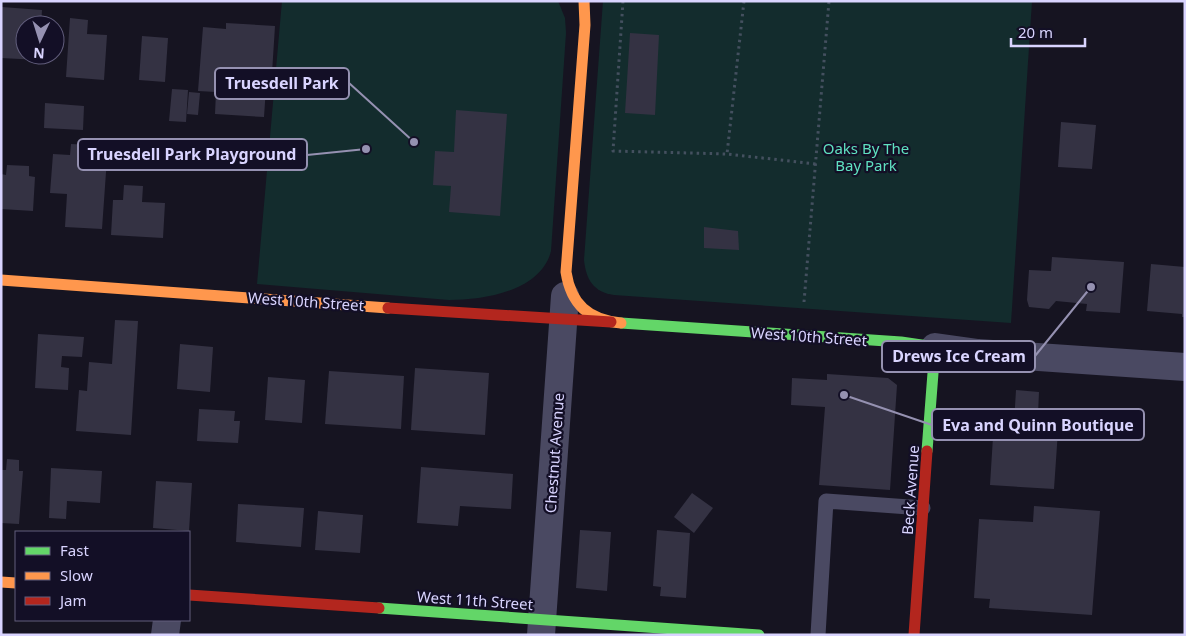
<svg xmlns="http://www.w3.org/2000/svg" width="1186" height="636" viewBox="0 0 1186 636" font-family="'Noto Sans',sans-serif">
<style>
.green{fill:#132c2d}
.building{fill:#343243}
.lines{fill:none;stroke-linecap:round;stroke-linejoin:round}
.path{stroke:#44505f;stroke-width:3;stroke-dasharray:2.5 4;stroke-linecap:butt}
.lane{stroke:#4a4962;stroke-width:15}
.street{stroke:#4a4962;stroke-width:28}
.fast{stroke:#63d668;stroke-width:11}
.slow{stroke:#ff974d;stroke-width:11}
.jam{stroke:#b3261e;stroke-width:11}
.labels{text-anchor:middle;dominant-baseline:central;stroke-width:4.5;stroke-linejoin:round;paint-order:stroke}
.park-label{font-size:15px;fill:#5fe0c0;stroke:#130f26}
.street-label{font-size:15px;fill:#d9d4ff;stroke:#130f26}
.leader{fill:none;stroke:#9591b1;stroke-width:2}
.callout-dot{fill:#9591b1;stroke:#130f26;stroke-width:2}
.callout{fill:#130f26;stroke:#9591b1;stroke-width:2}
.callout-label{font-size:16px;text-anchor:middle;font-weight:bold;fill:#d9d4ff}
</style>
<rect width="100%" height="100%" fill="#161421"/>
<g class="green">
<path d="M282,1H558L565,18L566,33L551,251C541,291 484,300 449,300L257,284Z"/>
<path d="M603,1H1032L1011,323L614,295C593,292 586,279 584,260Z"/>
</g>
<g class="building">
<polygon points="2,7 42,10 41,25 25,25 25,55 39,55 39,60 1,58"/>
<polygon points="70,18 88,20 87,34 107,35 104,80 66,77"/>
<polygon points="226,23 275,26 272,73 267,73 264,117 215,114 216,92 198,91 203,27 226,29"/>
<polygon points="630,33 659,35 655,115 625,113"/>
<polygon points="142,36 168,38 165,82 139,80"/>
<polygon points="172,89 188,90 186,122 169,121"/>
<polygon points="189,92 200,93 198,115 187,114"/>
<polygon points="45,103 84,106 83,130 44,128"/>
<polygon points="456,110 507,114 500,216 449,212 451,186 433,185 435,151 454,152"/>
<polygon points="1061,122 1096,125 1092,169 1058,167"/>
<polygon points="71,144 92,145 91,156 107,158 102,229 65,227 67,194 50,193 53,154 70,155"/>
<polygon points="7,165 29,166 29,176 35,177 33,211 1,209 1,174 6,175"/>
<polygon points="124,185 143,186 142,202 165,203 163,238 111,235 113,200 123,200"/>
<polygon points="704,227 738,231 739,250 704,248"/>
<polygon points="1052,257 1124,262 1120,313 1086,311 1087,304 1056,301 1049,309 1029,307 1027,300 1029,270 1051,271"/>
<polygon points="1151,264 1185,267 1185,317 1182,317 1182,314 1147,311"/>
<polygon points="115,320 138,321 131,435 76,431 79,390 87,391 89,362 112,364"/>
<polygon points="38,334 84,337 82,357 62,356 61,367 69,368 68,390 35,388"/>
<polygon points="180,344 213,347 210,392 177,389"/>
<polygon points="415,368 489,373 485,435 411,430"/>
<polygon points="329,371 404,376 401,429 325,424"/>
<polygon points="827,374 888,378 897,385 890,490 819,485 825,407 791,405 792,378 827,380"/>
<polygon points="268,377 305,380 302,423 265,420"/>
<polygon points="1016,390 1039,392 1038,414 1059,416 1054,489 990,485 993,437 1013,439"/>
<polygon points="199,409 235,411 234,421 240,421 238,443 197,441"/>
<polygon points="7,459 19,460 19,471 23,471 19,524 1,523 1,470 6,470"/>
<polygon points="421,467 513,474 511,509 460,506 458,526 417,523"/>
<polygon points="51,468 102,471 100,503 67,501 66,519 49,518"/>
<polygon points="156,481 192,483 189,531 153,528"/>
<polygon points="692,493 713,508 694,533 674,517"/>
<polygon points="238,504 304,508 301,547 236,542"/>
<polygon points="1034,506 1100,511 1092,615 989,608 990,599 974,598 979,519 1033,522"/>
<polygon points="318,511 363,515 360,553 315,550"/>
<polygon points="580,530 611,532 607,591 576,588"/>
<polygon points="657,530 690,533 686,598 660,596 661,587 653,586"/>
</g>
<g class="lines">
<g class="path">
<polyline points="623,1 613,151 727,154"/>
<polyline points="744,1 727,154 816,164"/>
<polyline points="804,302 829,1"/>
</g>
<polyline class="lane" points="818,635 826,501 923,508"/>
<g class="street">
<polyline points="935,347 978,353 1185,367"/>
<polyline points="165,635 167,620"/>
<polyline points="541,635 565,296"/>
</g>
<g class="fast">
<polyline points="621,323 901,342 935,347 927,451"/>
<polyline points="379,608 759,635"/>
</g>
<g class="slow">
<path d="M584,1L585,25L566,272C571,304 588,320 621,323"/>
<polyline points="1,280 388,308"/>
<polyline points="1,582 16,583"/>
</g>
<g class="jam">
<polyline points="388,308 611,322"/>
<polyline points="189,595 379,608"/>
<polyline points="914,635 927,451"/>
</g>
</g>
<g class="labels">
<g class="park-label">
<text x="866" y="148">Oaks By The<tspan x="866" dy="17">Bay Park</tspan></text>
</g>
<g class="street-label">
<text transform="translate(306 301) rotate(4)">West 10th Street</text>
<text transform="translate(809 336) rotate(4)">West 10th Street</text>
<text transform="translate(554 453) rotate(-86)">Chestnut Avenue</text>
<text transform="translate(910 490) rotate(-86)">Beck Avenue</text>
<text transform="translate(475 600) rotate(4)">West 11th Street</text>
</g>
</g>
<path class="leader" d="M414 142L349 83M366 149L307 155M1091 287L1035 356M844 395L932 425"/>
<g class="callout-dot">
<circle cx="414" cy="142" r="5"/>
<circle cx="366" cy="149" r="5"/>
<circle cx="1091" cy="287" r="5"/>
<circle cx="844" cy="395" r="5"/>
</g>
<g class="callout">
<rect x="215" y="68" width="134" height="31" rx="5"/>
<rect x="78" y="139" width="229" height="31" rx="5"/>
<rect x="882" y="341" width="153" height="31" rx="5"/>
<rect x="932" y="409" width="212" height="31" rx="5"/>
</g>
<g class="callout-label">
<text x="282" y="89">Truesdell Park</text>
<text x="192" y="160">Truesdell Park Playground</text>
<text x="959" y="362">Drews Ice Cream</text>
<text x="1038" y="431">Eva and Quinn Boutique</text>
</g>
<rect width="1186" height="636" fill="none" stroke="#d9d4ff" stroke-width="5"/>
<rect x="15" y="531" width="175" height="90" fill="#130f26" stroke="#625e7d"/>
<rect x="25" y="547" width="25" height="8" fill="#63d668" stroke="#625e7d"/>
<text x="60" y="556" font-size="15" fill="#d9d4ff">Fast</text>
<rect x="25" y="572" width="25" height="8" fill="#ff974d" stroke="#625e7d"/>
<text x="60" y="581" font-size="15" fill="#d9d4ff">Slow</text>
<rect x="25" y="597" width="25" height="8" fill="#b3261e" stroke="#625e7d"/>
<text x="60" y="606" font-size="15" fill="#d9d4ff">Jam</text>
<g transform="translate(40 40) rotate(184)"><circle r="24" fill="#130f26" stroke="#625e7d"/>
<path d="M0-4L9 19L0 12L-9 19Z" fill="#9591b1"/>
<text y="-8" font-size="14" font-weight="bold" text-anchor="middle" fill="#d9d4ff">N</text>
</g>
<path d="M1011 38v8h74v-8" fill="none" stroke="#d9d4ff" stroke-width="2.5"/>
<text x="1018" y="38" font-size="15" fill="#d9d4ff" stroke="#130f26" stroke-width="4" paint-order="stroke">20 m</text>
</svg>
